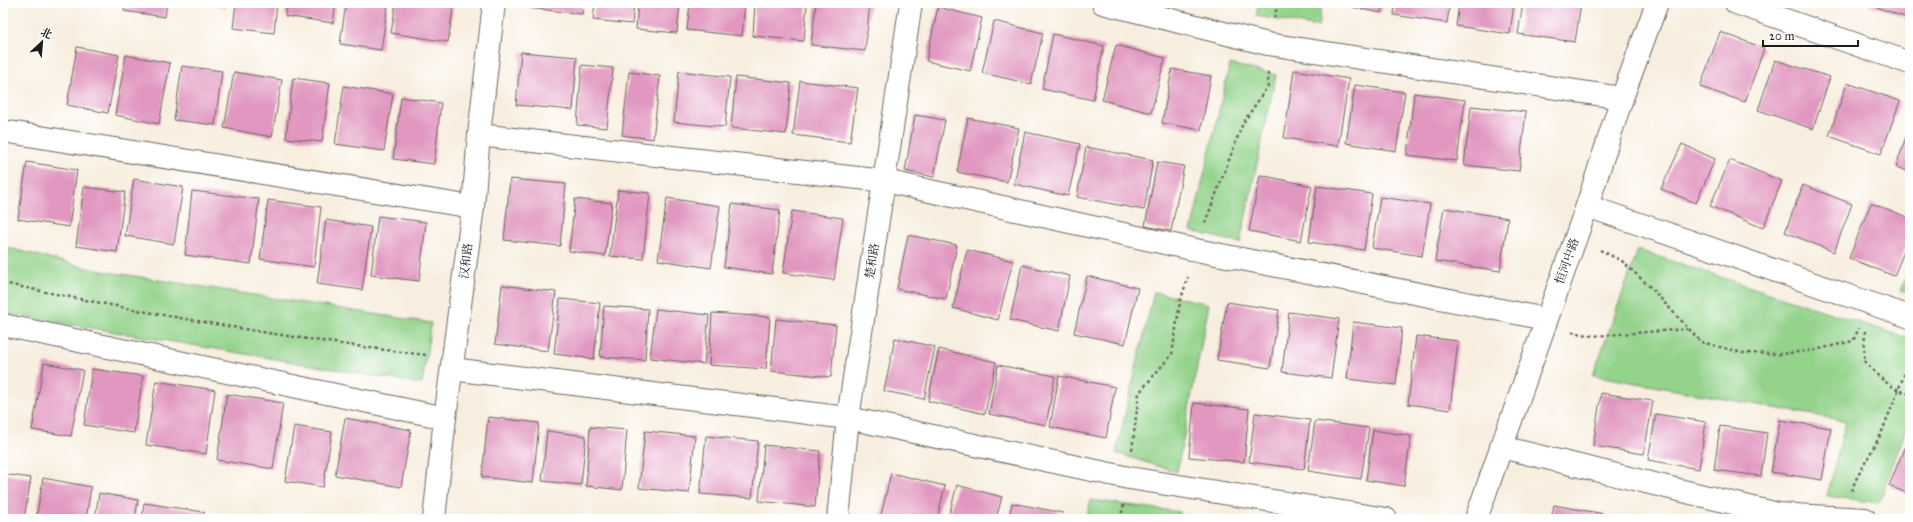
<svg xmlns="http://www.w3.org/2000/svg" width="1913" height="522" viewBox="0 0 1913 522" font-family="'IM FELL Great Primer','Noto Serif SC',serif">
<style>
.green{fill:#93d38a;stroke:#587853}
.building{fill:#e197c0}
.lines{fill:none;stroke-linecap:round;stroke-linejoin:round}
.minor-casing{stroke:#696660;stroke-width:24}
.path{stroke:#696660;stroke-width:2.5;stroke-dasharray:3 3;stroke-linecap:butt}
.minor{stroke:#fff;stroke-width:22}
.labels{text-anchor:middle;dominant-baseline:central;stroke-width:4;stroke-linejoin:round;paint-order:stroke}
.street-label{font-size:12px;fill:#1c1c1c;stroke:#fff}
</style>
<rect width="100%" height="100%" fill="#fff"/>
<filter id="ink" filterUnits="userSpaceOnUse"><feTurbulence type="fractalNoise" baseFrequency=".025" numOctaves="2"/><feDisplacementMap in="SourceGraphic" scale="8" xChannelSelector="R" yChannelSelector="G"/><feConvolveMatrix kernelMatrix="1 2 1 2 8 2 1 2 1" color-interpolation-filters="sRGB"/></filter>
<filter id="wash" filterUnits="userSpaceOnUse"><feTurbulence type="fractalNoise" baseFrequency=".012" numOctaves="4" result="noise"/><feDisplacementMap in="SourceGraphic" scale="16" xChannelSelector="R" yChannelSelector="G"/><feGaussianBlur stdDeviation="0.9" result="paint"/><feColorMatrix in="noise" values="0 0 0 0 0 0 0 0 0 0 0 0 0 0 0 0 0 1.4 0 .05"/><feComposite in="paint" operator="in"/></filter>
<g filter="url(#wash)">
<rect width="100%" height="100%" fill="#f8eedf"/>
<g class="green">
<polygon points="1259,3 1322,3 1318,27 1256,16"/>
<polygon points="1230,64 1276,75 1240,243 1191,231"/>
<polygon points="9,248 96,270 431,323 422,384 3,313 3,282"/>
<polygon points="1638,250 1910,339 1910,418 1879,503 1827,496 1846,421 1593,375"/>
<polygon points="1910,266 1910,293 1901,290"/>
<polygon points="1154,292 1209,304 1177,472 1116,453"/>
<polygon points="1091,500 1180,512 1180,519 1086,519"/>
</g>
<g id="blocks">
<g class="building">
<polygon points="125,3 167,3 165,17 124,11"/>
<polygon points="205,3 226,3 226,7"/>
<polygon points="236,3 277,3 274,33 233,28"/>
<polygon points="287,3 336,3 333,23 285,16"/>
<polygon points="346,3 388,3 381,50 340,44"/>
<polygon points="396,3 454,3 448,42 391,33"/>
<polygon points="530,3 583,3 582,14 530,8"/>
<polygon points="595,3 634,3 632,24 593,20"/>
<polygon points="638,3 680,3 677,33 636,29"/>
<polygon points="690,3 745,3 742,36 687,30"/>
<polygon points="755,3 807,3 804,41 753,36"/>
<polygon points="816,3 870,3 865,51 811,45"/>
<polygon points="1332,3 1383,3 1381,13"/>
<polygon points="1395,3 1450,3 1447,23 1394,15"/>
<polygon points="1459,3 1514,3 1510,34 1456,26"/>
<polygon points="1523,3 1581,3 1575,42 1518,34"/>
<polygon points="1865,3 1910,3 1910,19"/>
<polygon points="938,7 982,18 970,71 926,61"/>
<polygon points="994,21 1043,33 1031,84 982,73"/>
<polygon points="1720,32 1764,48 1745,102 1700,87"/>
<polygon points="1053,34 1104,46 1093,100 1042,89"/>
<polygon points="1116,45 1165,58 1151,113 1102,100"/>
<polygon points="77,47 119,55 108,113 67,105"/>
<polygon points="521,52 577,57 573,110 516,105"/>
<polygon points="126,55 170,63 159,124 115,115"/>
<polygon points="1775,60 1830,77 1813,129 1758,110"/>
<polygon points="582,65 613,68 607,128 577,125"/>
<polygon points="182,66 222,71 215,125 174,120"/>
<polygon points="1172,69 1211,76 1201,130 1162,123"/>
<polygon points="1294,70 1349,79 1338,146 1284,138"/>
<polygon points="679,71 730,77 725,127 674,122"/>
<polygon points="234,72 282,80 272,137 224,128"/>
<polygon points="629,72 660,76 653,139 622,135"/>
<polygon points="736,77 791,83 786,134 731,128"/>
<polygon points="293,78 330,83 322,142 286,138"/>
<polygon points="800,81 858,88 850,142 793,135"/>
<polygon points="1847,83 1900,101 1881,154 1829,136"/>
<polygon points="1355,85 1405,92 1396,151 1346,143"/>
<polygon points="344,86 393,94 384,151 335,144"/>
<polygon points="1414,93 1465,100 1457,161 1407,155"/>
<polygon points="401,97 441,103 434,164 393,159"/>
<polygon points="1471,106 1526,112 1519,171 1464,165"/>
<polygon points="915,115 945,120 934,177 905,171"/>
<polygon points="968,118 1019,128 1007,182 957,172"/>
<polygon points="1910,125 1910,172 1896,167"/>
<polygon points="1025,132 1080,144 1068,196 1014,184"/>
<polygon points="1682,144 1715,159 1696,203 1661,189"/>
<polygon points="1086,147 1153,160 1144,210 1077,197"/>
<polygon points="1730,160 1782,181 1763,228 1710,206"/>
<polygon points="27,162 77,170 69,227 18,219"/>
<polygon points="1157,162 1184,166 1171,231 1145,226"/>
<polygon points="1260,175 1312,186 1301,241 1249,231"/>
<polygon points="134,179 183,187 174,244 125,236"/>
<polygon points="510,179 566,184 560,246 504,240"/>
<polygon points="1803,185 1852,204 1834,252 1785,232"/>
<polygon points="1317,186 1372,194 1364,250 1309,242"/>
<polygon points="84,187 125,192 117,252 76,246"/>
<polygon points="618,190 650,193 643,259 610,256"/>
<polygon points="192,191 259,199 251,264 185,255"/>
<polygon points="1380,197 1430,204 1422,256 1372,248"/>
<polygon points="667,198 720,206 711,268 658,260"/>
<polygon points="575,199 612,203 605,256 569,251"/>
<polygon points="268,200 321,207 314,267 260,259"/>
<polygon points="1871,203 1910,218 1910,237 1894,276 1849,258"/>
<polygon points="732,204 780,210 772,274 724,267"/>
<polygon points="1444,208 1508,218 1500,271 1435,261"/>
<polygon points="792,211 843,218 834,280 783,273"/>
<polygon points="378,216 426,222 419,281 371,275"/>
<polygon points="326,220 371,227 362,290 317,284"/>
<polygon points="908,235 957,245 946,299 897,289"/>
<polygon points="967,250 1013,261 998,320 953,308"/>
<polygon points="1022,265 1070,276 1059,331 1010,320"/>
<polygon points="1087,276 1138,288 1125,344 1074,333"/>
<polygon points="502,285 556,292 548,351 495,344"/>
<polygon points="560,299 600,303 594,359 554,354"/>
<polygon points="1227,302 1279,310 1270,368 1217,360"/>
<polygon points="604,306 648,309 645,360 600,357"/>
<polygon points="656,309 709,315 704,364 650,358"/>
<polygon points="1289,312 1339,319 1331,378 1282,372"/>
<polygon points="712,313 770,317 766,369 709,365"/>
<polygon points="776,319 836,325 831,377 771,371"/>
<polygon points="1353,322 1402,328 1396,385 1347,379"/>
<polygon points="1416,336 1458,341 1450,410 1408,404"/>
<polygon points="895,338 935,347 924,399 884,391"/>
<polygon points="939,349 996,362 985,414 928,401"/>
<polygon points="44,363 83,370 71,436 32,430"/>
<polygon points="998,365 1055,376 1046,425 989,414"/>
<polygon points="92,369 143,376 134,433 84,425"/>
<polygon points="1059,376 1115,387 1106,438 1050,427"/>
<polygon points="156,381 215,390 206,454 146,445"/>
<polygon points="1601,393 1653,401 1644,454 1593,446"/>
<polygon points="227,394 283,403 273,469 217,460"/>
<polygon points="1194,403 1249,409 1244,462 1189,457"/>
<polygon points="1255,413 1310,420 1304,469 1249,462"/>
<polygon points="1656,414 1706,422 1699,469 1648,460"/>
<polygon points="488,417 539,423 533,483 482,477"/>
<polygon points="345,418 411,430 401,487 335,475"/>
<polygon points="1780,420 1831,428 1822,480 1771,472"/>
<polygon points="1315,421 1369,428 1361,479 1308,471"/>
<polygon points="294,426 332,432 323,487 285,481"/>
<polygon points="1720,426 1767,433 1761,476 1714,470"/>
<polygon points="590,427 627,430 622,490 586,486"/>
<polygon points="1373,430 1411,436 1404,486 1366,480"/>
<polygon points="547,431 586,436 581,485 542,481"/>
<polygon points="645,431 695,436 689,493 639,488"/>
<polygon points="706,436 758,441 752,498 700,494"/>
<polygon points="1909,436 1910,437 1910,494 1889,486"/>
<polygon points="764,445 820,451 815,507 759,501"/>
<polygon points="891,473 945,486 937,519 880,519"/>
<polygon points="3,474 31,478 24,519 3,519"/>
<polygon points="43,478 91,487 86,519 36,519"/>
<polygon points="957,485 1002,497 996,519 948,519"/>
<polygon points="99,493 138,500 135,519 95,519"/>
<polygon points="144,503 204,512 203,519 142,519"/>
<polygon points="1012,503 1063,513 1062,519 1009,519"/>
<polygon points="1554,505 1604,514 1603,519 1551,519"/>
</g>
</g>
</g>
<g filter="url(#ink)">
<use href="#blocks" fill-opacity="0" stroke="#696660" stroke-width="1"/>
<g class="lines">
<defs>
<g id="minor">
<polyline points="1103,3 1268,44 1622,98"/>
<polyline points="1736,3 1910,63"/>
<polyline points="3,131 473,207"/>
<polyline points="479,135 885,181 1196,250 1546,319"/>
<polyline points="1587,206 1910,317"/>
<polyline points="3,325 445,418"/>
<polyline points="452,369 848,418 1129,478 1386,519"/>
<polyline points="1501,447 1778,514 1865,519"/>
<polyline points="434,519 445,418 473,207 479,135 494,3"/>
<polyline points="838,519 848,418 911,3"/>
<polyline points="1476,519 1587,206 1622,98 1657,3"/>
</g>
</defs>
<use href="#minor" class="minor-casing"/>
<g class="path">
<polyline points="1274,18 1278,3"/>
<polyline points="1205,223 1243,123 1268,86 1268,72"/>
<polyline points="1600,250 1622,261 1650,287 1701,342 1743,353 1782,354 1815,350 1853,341 1859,328"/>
<path d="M3,283C143,313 284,338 426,355"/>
<path d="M1865,331L1864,361C1877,375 1890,389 1910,394"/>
<polyline points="1572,332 1593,336 1688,329"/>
<polyline points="1132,450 1139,393 1172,354 1180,302 1188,277"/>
<polyline points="1852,491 1855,481 1881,434 1910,360"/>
<polyline points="1120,519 1124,504"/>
</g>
<use href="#minor" class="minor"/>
</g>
</g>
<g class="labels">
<g class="street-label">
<text transform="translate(466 261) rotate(-83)">汉和路</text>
<text transform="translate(872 261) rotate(-81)">楚和路</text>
<text transform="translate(1567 261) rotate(-70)">恒河中路</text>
</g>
</g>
<rect width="1913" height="522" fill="none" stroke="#fff" stroke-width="16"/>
<g transform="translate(42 42) rotate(26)" stroke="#ffffff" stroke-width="3" paint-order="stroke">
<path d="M0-3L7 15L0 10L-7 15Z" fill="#1c1c1c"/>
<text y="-6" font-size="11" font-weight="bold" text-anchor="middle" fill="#1c1c1c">北</text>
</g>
<path d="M1763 40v6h95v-6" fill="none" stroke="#1c1c1c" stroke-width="2"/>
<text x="1769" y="40" font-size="12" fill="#1c1c1c" stroke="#ffffff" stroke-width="3" paint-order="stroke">20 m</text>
</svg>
